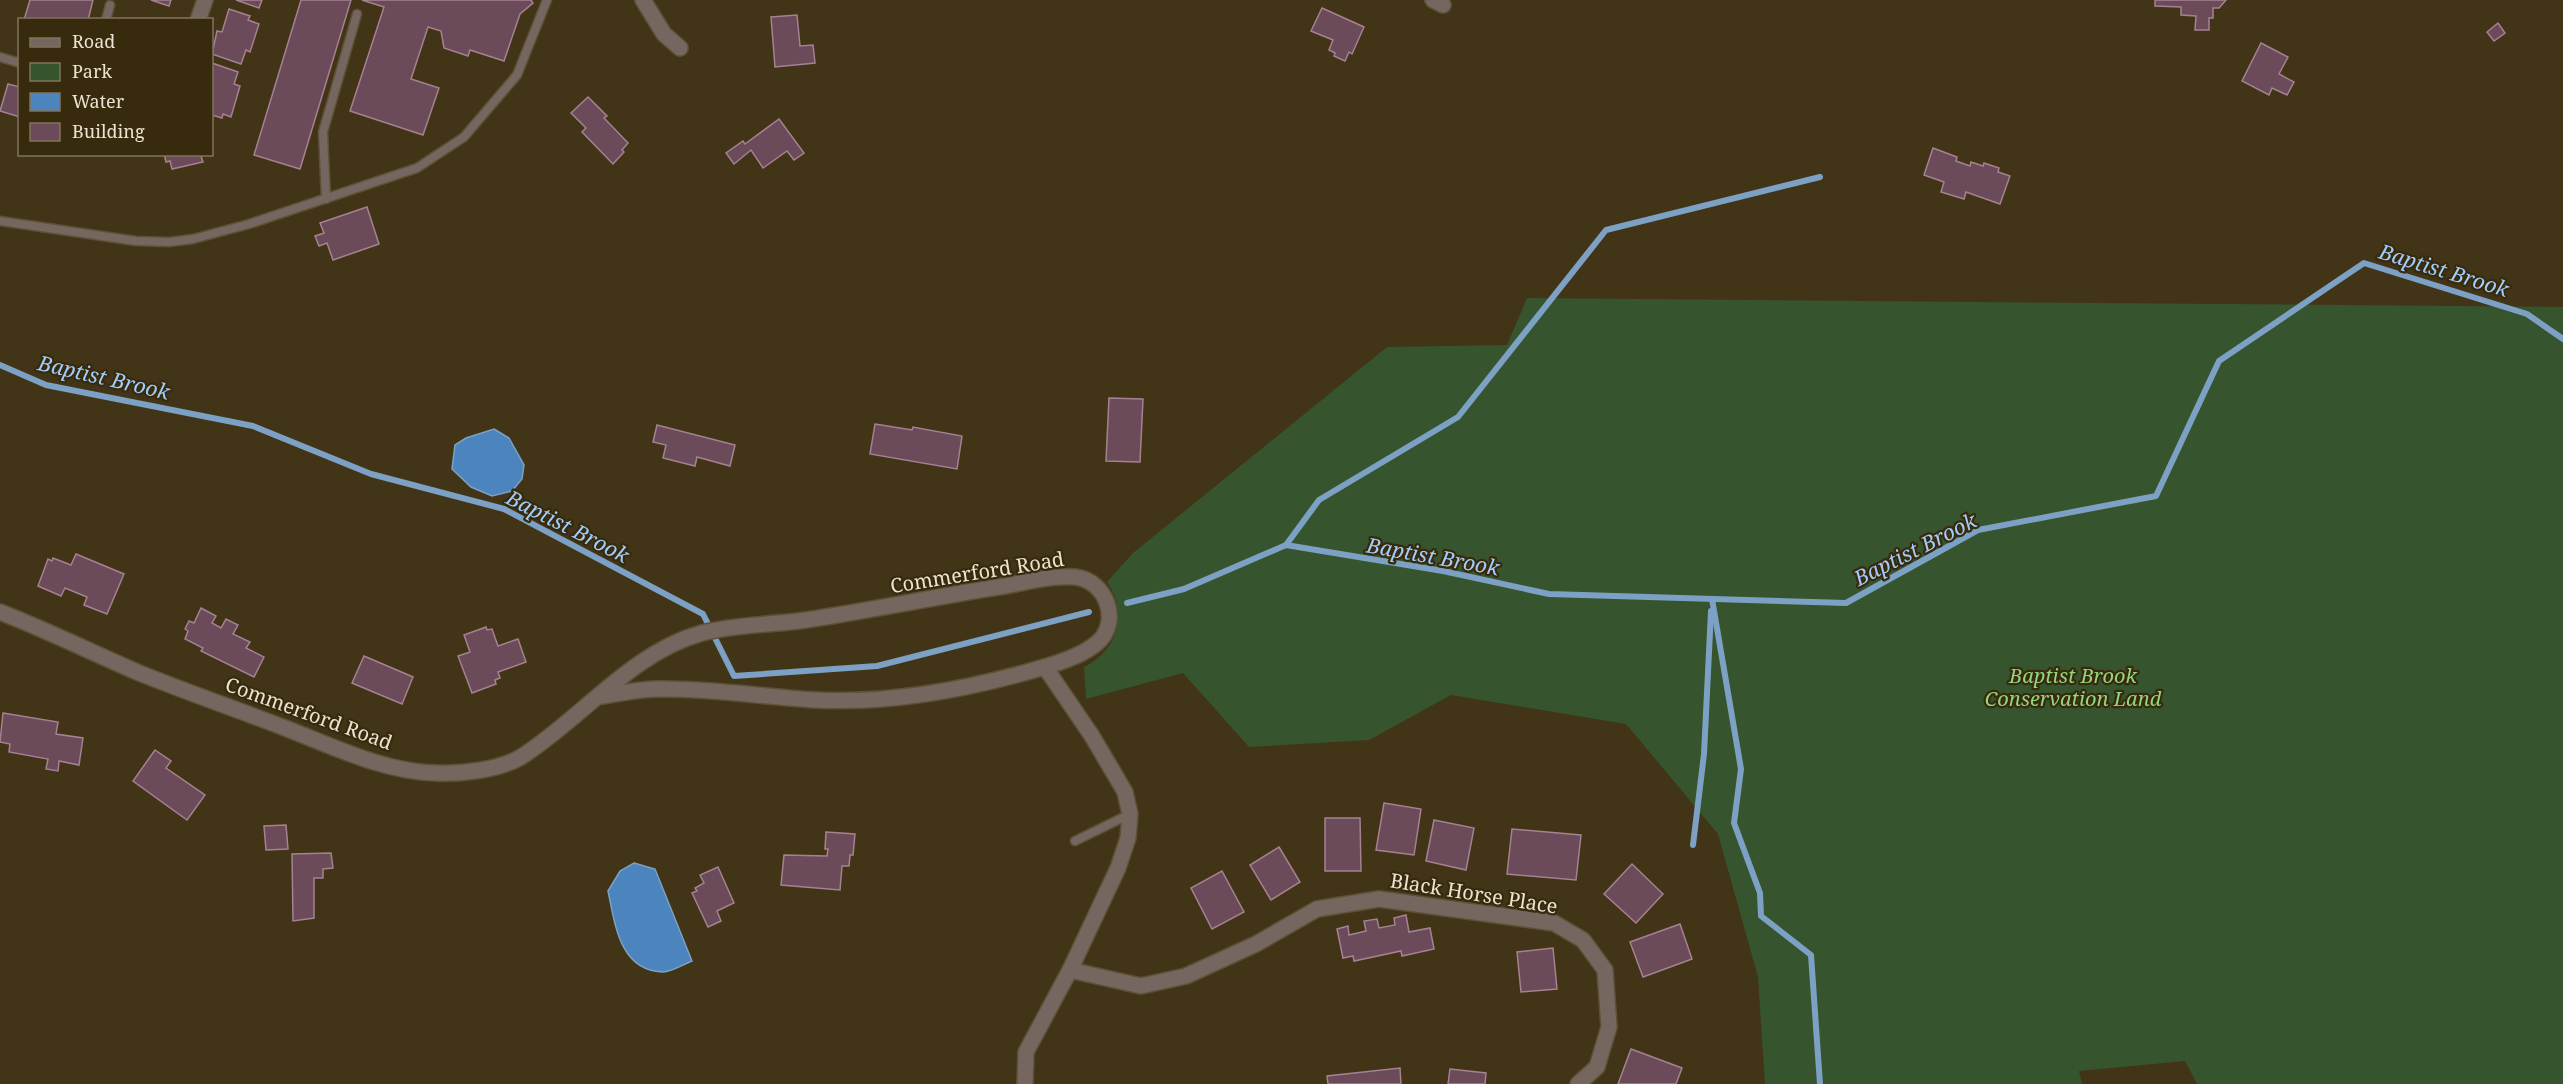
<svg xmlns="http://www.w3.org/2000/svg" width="2563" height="1084" viewBox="0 0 2563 1084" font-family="'Noto Serif',serif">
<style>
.green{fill:#36542e}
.water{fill:#4c85be;stroke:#7ca1c4;stroke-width:1.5}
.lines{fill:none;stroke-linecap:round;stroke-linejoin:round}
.stream{stroke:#7ca1c4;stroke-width:6}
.building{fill:#6b4a59;stroke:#a58291;stroke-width:1.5}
.service-casing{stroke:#5d5035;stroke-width:11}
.minor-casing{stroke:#5d5035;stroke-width:18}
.service{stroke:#75665f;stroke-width:8}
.minor{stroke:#75665f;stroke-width:15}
.labels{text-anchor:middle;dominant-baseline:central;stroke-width:4.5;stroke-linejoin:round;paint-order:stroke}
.street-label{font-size:20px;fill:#ebe2d1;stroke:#382a0c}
.park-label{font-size:20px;font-style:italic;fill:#92d67f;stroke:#382a0c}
.water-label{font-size:21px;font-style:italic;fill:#a0cdfc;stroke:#382a0c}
</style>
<rect width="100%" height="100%" fill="#423417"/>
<path class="green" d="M1527,298L2563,307V1084H2197L2185,1061L2079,1071L2082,1084H1765L1758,977L1718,834L1626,724L1451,695L1369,740L1249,747L1183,673L1086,699L1084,667C1117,651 1129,614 1107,582L1133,553L1387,347L1507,345Z"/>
<g class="water">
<polygon points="494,429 509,438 524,465 522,479 512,491 492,496 471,487 452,469 455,445 466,438"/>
<path d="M634,863L655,869L692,961C684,964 670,973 662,972C619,970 615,923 608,891L620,871Z"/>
</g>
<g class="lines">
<g class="stream">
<polyline points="0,365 46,385 253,426 371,474 504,509 703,614 734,676 877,666 1089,612"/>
<polyline points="1286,545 1319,500 1458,417 1606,230 1820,177"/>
<polyline points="1712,599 1741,769 1734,823 1760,893 1761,916 1811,955 1820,1084"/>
<polyline points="1127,603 1184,589 1286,545 1443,571 1549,594 1846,603 1978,530 2156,496 2219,361 2364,263 2527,314 2563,339"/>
<polyline points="1693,845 1704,754 1711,611"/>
</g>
</g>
<g class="building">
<polygon points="30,0 93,0 88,20 24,20"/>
<polygon points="151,0 171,0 169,6"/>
<polygon points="236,0 262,0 259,8"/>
<polygon points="301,0 351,0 300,169 254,155"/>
<polygon points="362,0 531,0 533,3 520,14 504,61 470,50 468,56 444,48 441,31 428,27 411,79 439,88 423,135 350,111 384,7"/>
<polygon points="2155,0 2226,0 2219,8 2213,8 2213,18 2209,18 2209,30 2195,30 2196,16 2181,15 2181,7 2155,6"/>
<polygon points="1322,8 1364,27 1352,54 1349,52 1345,61 1334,56 1335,53 1329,50 1333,40 1311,31"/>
<polygon points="229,9 250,16 248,20 259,24 250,52 246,50 241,64 212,54 217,31 222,32"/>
<polygon points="797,15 800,46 813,45 815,63 775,67 771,17"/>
<polygon points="2498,23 2505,33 2494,41 2487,32"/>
<polygon points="2261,43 2288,57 2279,74 2294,82 2287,95 2272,88 2269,95 2242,81"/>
<polygon points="212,63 238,72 234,84 240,86 231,117 223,114 222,118 212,115"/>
<polygon points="8,84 20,87 20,117 0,111"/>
<polygon points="588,97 607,116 604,118 628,143 622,150 624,152 613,164 582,132 586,128 571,113"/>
<polygon points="779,119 804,153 794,160 787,151 763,168 751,150 734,164 726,153 743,141 745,144"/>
<polygon points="1933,148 1957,157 1956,161 1970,166 1971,162 1983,166 1984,163 1999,168 1998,172 2010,176 2000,204 1966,192 1964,199 1941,192 1944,182 1924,175"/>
<polygon points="164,154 207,154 201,156 203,162 172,169 170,161 166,162"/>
<polygon points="367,207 379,244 333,260 327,243 319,246 315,236 324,233 320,223"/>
<polygon points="1109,398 1143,399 1140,462 1106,461"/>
<polygon points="875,424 912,430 913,427 962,436 957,469 870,454"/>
<polygon points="657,425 735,445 730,466 697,457 695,466 663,458 666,445 653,442"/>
<polygon points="76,554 124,574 107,614 84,605 87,597 65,588 61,596 38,586 48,559 52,561 53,558 71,565"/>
<polygon points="201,608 216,616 212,623 221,628 226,619 238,625 233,634 250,642 246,648 264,657 254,677 201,651 203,648 185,639 188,631 185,629 189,621 194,623"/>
<polygon points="486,627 487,630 492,629 498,646 518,639 526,662 498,672 500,678 495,680 496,684 472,693 458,656 470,652 464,635"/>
<polygon points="364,656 413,677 402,704 352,683"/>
<polygon points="3,713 58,722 56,734 83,738 79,765 59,761 58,771 46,769 48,759 9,752 10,744 0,742"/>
<polygon points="155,750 171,761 166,768 205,795 187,820 133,781"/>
<polygon points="1384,803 1421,809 1414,855 1376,850"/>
<polygon points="1325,818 1360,818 1361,871 1325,871"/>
<polygon points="1434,820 1474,828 1466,870 1426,861"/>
<polygon points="286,825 288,849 266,850 264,826"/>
<polygon points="1512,829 1581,835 1576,880 1507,874"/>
<polygon points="826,832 855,834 853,855 850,855 849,866 842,866 840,890 781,885 784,855 827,856 828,849 825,849"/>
<polygon points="1279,847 1300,882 1271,900 1250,865"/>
<polygon points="331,853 333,868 323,869 323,878 314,878 314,918 293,921 292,854"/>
<polygon points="1632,864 1663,894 1636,923 1604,894"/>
<polygon points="718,867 734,903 717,911 721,921 708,927 692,893 697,891 695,888 704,883 700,875"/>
<polygon points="1222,871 1244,912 1212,929 1191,888"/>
<polygon points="1406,915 1409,932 1430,928 1434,949 1402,956 1401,951 1354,961 1353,956 1343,958 1337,929 1348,926 1349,935 1366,931 1364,921 1377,919 1379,928 1395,925 1394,918"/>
<polygon points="1680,924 1692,959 1643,977 1630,942"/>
<polygon points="1553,948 1557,989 1521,992 1517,952"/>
<polygon points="1631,1049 1682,1068 1676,1084 1618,1084"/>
<polygon points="1400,1068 1401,1084 1328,1084 1327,1076"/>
<polygon points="1450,1069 1486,1073 1485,1084 1448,1084"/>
</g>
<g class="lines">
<defs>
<g id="service">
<polyline points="106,20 110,5"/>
<polyline points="0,57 20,63"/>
<polyline points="326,199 323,132 357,14"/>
<polyline points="0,221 136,241 169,242 193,239 249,224 417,168 464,137 517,75 547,0"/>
<polyline points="1075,841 1130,814"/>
</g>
<g id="minor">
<polyline points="643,0 664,34 680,48"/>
<polyline points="1433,0 1443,5"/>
<polyline points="198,20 205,0"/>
<path d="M0,612C46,630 91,652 137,672C186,692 236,709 285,728C332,746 384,772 436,773C462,774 499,770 521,757C581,719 632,652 702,633C735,624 772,625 806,620C873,610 939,596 1005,586C1027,582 1053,575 1075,577C1106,580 1122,622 1097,643C1083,655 1059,663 1041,668C969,689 892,704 816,700C763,697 711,688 658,689C638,689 617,694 597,697"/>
<polyline points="1070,970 1141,986 1186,976 1256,944 1317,909 1379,899 1554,923 1583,940 1605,970 1609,1027 1597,1067 1578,1084"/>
<polyline points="1025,1084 1026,1052 1070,970 1118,868 1128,838 1130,814 1125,792 1092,736 1045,667"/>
</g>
</defs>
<use href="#service" class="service-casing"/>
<use href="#minor" class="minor-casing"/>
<use href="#service" class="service"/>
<use href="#minor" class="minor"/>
</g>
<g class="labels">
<g class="street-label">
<text transform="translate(977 572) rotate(-9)">Commerford Road</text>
<text transform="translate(309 713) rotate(20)">Commerford Road</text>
<text transform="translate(1474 893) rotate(9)">Black Horse Place</text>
</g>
<g class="park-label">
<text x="2073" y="675">Baptist Brook<tspan x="2073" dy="23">Conservation Land</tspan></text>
</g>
<g class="water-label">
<text transform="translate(2444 270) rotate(17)">Baptist Brook</text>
<text transform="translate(104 377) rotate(13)">Baptist Brook</text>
<text transform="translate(568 526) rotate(27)">Baptist Brook</text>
<text transform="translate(1915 549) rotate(-27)">Baptist Brook</text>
<text transform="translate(1433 556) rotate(10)">Baptist Brook</text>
</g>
</g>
<rect x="18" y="18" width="195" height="138" fill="#382a0c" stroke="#80745b" stroke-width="1.5"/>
<rect x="30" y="38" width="30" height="9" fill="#75665f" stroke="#80745b" stroke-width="1.5"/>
<text x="72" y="48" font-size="18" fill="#ebe2d1">Road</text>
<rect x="30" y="63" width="30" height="18" fill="#36542e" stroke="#80745b" stroke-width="1.5"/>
<text x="72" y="78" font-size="18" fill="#ebe2d1">Park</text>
<rect x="30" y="93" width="30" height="18" fill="#4c85be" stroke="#80745b" stroke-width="1.5"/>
<text x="72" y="108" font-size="18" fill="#ebe2d1">Water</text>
<rect x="30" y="123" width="30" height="18" fill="#6b4a59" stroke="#80745b" stroke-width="1.5"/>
<text x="72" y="138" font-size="18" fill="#ebe2d1">Building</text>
</svg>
